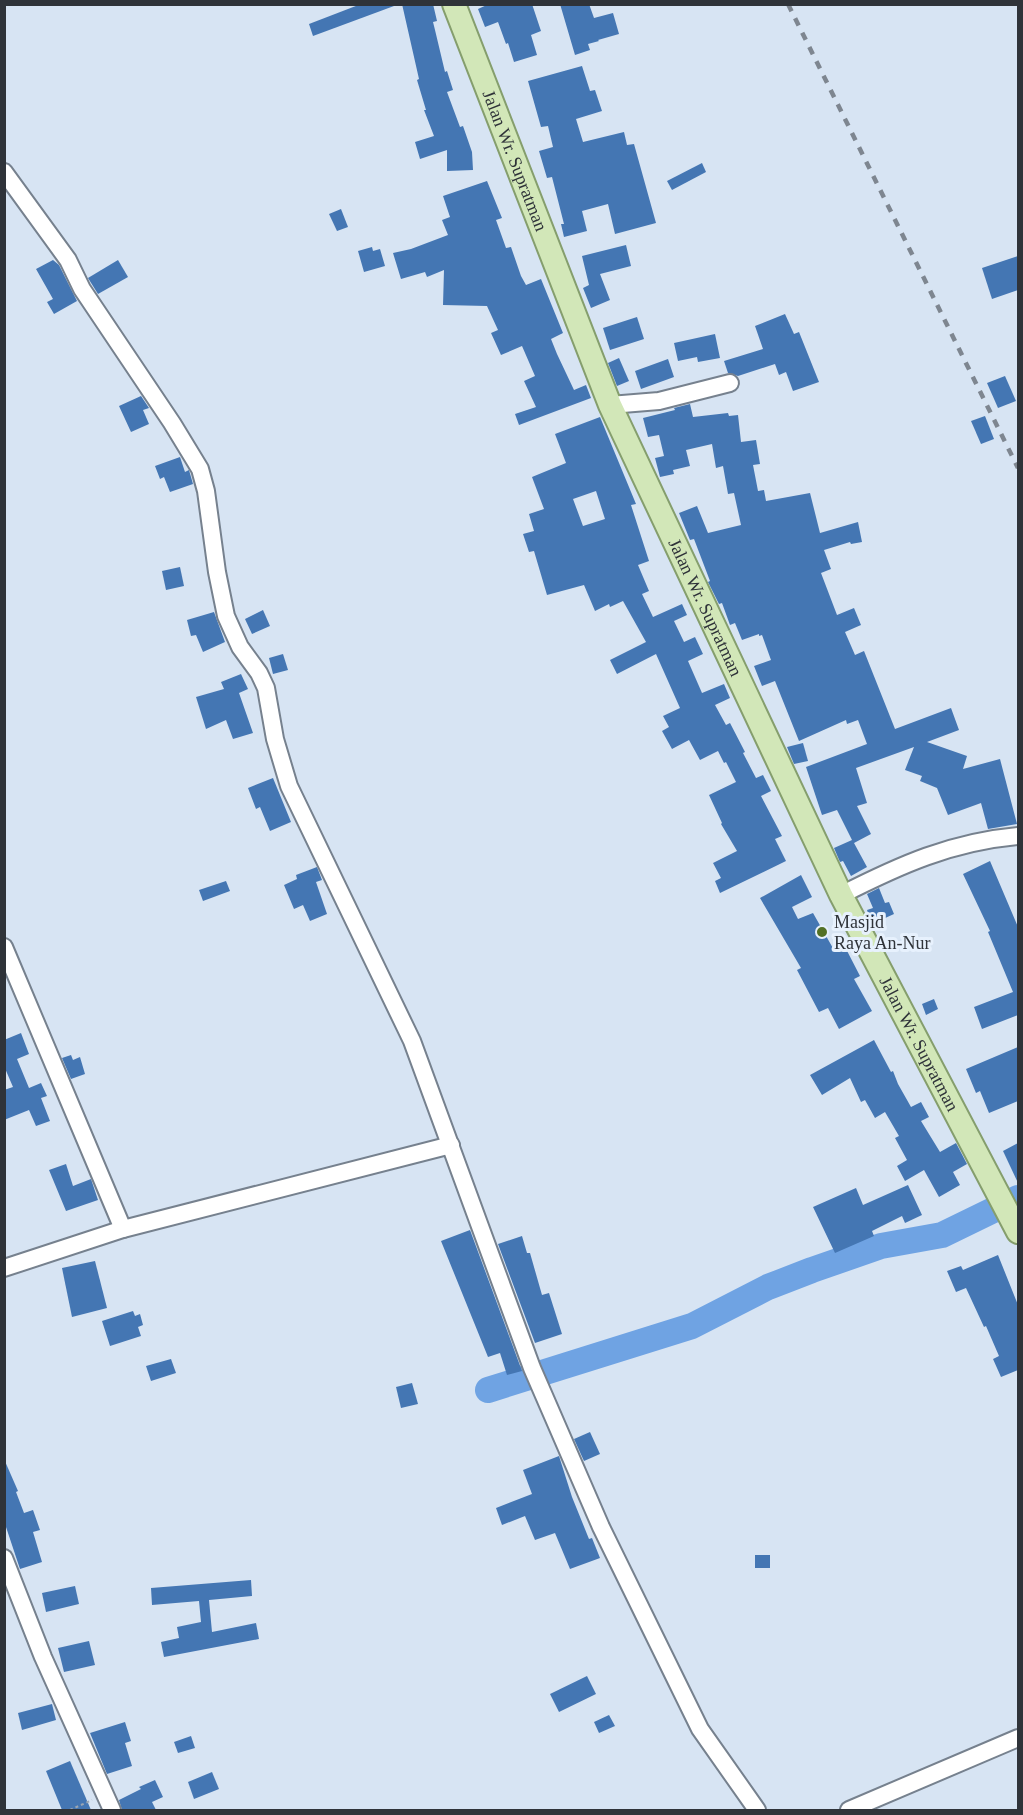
<svg xmlns="http://www.w3.org/2000/svg" width="1023" height="1815" viewBox="0 0 1023 1815" font-family="Georgia,serif">
<style>
.lines{fill:none;stroke-linecap:round;stroke-linejoin:round}
.river{stroke:#6fa3e3;stroke-width:26}
.building{fill:#4476b3;fill-rule:evenodd}
.minor-casing{stroke:#76818e;stroke-width:20}
.major-casing{stroke:#859e6d;stroke-width:26}
.path{stroke:#9ca6b2;stroke-width:2;stroke-dasharray:3 3;stroke-linecap:butt}
.minor{stroke:#fff;stroke-width:16}
.major{stroke:#d2e7b8;stroke-width:22}
.rail{stroke:#7e8690;stroke-width:4.5;stroke-dasharray:8 8;stroke-linecap:butt}
.poi-dot{fill:#527025;stroke:#e7f1fd;stroke-width:2}
.labels{text-anchor:middle;dominant-baseline:central;stroke-width:6;stroke-linejoin:round;paint-order:stroke}
.street-label{font-size:18px;fill:#2f3339;stroke:#e7f1fd}
.poi-label{font-size:18px;fill:#2f3339;stroke:#e7f1fd;text-anchor:start}
</style>
<rect width="100%" height="100%" fill="#d7e4f3"/>
<g class="lines">
<polyline class="river" points="488,1390 692,1326 768,1287 812,1270 881,1246 942,1235 1018,1198"/>
</g>
<g class="building">
<polygon points="361,4 394,6 313,36 309,24"/>
<polygon points="402,4 433,4 437,21 433,22 435,30 445,72 447,71 453,90 447,92 460,127 463,126 472,152 473,170 447,171 447,150 420,159 415,142 434,136 424,110 426,110 417,80 419,79"/>
<polygon points="489,4 532,4 541,31 531,35 537,55 514,62 508,43 506,44 498,22 485,27 478,9"/>
<polygon points="560,4 589,4 594,18 613,13 619,34 598,40 599,41 588,44 590,50 575,55"/>
<polygon points="582,66 590,91 595,90 602,111 576,119 583,142 624,132 627,145 634,144 656,223 615,234 608,204 582,211 587,231 564,237 561,224 564,224 552,177 547,178 539,151 553,147 548,126 541,127 528,81"/>
<polygon points="702,163 706,172 672,190 667,181"/>
<polygon points="487,181 502,218 496,220 506,248 511,247 521,276 526,285 541,279 563,333 551,339 557,354 574,390 586,385 591,398 519,425 515,414 536,407 524,381 535,376 522,346 501,355 491,333 498,330 487,306 443,305 444,270 427,277 425,272 401,279 393,253 411,249 448,235 442,220 450,217 443,196"/>
<polygon points="341,209 348,227 337,231 329,214"/>
<polygon points="626,245 631,266 600,274 610,300 591,308 583,288 589,285 582,256"/>
<polygon points="372,247 373,251 380,249 385,266 364,272 358,251"/>
<polygon points="1018,256 1018,290 992,299 982,268"/>
<polygon points="53,260 59,265 77,301 54,314 47,302 53,299 36,269"/>
<polygon points="118,260 128,277 98,294 88,278"/>
<polygon points="785,314 794,334 799,332 819,382 793,391 786,372 779,375 775,364 738,376 728,373 724,361 763,349 755,326"/>
<polygon points="637,317 644,339 610,350 603,328"/>
<polygon points="715,334 720,358 698,362 697,357 678,361 674,343"/>
<polygon points="619,358 629,381 617,386 608,363"/>
<polygon points="668,359 674,377 641,389 635,371"/>
<polygon points="1005,376 1016,401 998,408 987,383"/>
<polygon points="141,396 149,408 143,410 149,424 131,432 119,406"/>
<polygon points="690,404 693,417 728,413 729,416 738,415 741,442 756,440 760,464 753,465 758,491 764,490 766,501 810,493 820,533 858,522 862,542 851,544 850,542 824,550 831,569 821,573 837,615 854,608 861,625 845,632 855,655 864,651 895,729 951,708 959,730 927,742 967,756 963,769 1000,759 1017,824 988,829 981,803 948,815 937,788 920,781 922,776 905,770 914,747 856,768 867,803 857,806 871,834 854,843 867,867 851,876 843,861 840,862 834,848 852,840 837,810 822,815 806,767 867,744 858,720 847,724 846,720 799,741 775,681 762,686 754,666 771,660 762,635 759,636 759,634 742,640 735,623 730,625 722,603 719,604 708,582 710,581 694,539 690,540 679,513 697,506 708,533 741,525 734,493 728,494 723,466 716,468 712,444 686,450 690,466 673,470 674,474 660,477 655,458 664,456 659,435 648,437 643,418 675,410 674,408"/>
<polygon points="985,416 994,439 981,444 971,421"/>
<path d="M600,417L636,504L631,505L649,561L638,565L649,591L642,594L653,617L682,604L687,615L674,621L684,642L695,637L703,654L688,661L702,693L724,684L730,698L715,705L726,725L730,723L745,752L743,753L756,778L763,775L771,791L761,796L782,836L775,839L786,861L720,893L715,881L721,878L713,863L737,851L721,824L722,823L709,795L736,782L726,762L724,763L718,751L700,760L689,740L672,749L662,731L669,727L663,716L680,708L656,654L617,674L610,660L646,642L623,601L610,607L609,604L595,611L584,585L547,595L534,551L529,552L523,534L534,531L529,514L544,509L532,477L566,463L555,434ZM596,491L605,519L583,526L573,499Z"/>
<polygon points="180,457 185,472 189,470 193,484 170,492 164,477 160,479 155,466"/>
<polygon points="180,567 184,586 166,590 162,571"/>
<polygon points="263,610 270,626 252,634 245,619"/>
<polygon points="214,612 225,642 203,652 196,635 191,636 187,620"/>
<polygon points="283,654 288,670 273,674 269,658"/>
<polygon points="241,674 248,689 239,693 253,733 233,739 226,720 206,729 196,697 224,689 221,682"/>
<polygon points="803,743 808,761 794,764 787,747"/>
<polygon points="273,778 291,822 270,831 260,807 256,809 248,788"/>
<polygon points="990,861 1018,927 1018,1015 982,1029 974,1007 1013,992 988,932 990,931 963,874"/>
<polygon points="317,867 322,880 316,882 327,914 310,921 303,905 294,909 284,885 297,879 296,875"/>
<polygon points="801,875 812,897 792,907 798,919 813,913 834,950 844,945 860,976 854,979 872,1011 839,1029 828,1008 819,1012 797,970 801,968 760,898"/>
<polygon points="226,881 230,891 203,901 199,890"/>
<polygon points="879,888 885,903 889,902 894,914 872,924 867,910 873,908 867,894"/>
<polygon points="934,999 938,1009 926,1015 922,1004"/>
<polygon points="21,1033 29,1054 17,1059 29,1088 41,1083 47,1096 41,1098 50,1121 36,1126 29,1110 4,1120 4,1090 13,1087 4,1066 4,1040"/>
<polygon points="874,1040 891,1072 893,1071 898,1084 911,1107 921,1102 929,1117 921,1121 940,1152 956,1143 967,1164 953,1172 960,1185 939,1197 924,1170 905,1181 897,1166 907,1160 895,1138 899,1136 885,1112 875,1118 865,1100 861,1102 850,1078 822,1095 810,1075"/>
<polygon points="1018,1047 1018,1101 989,1113 980,1091 976,1093 966,1069"/>
<polygon points="71,1055 73,1060 80,1057 85,1074 71,1079 62,1058"/>
<polygon points="1018,1143 1018,1183 1003,1151"/>
<polygon points="66,1164 73,1186 91,1179 98,1200 66,1211 49,1170"/>
<polygon points="908,1185 922,1215 905,1223 902,1216 872,1231 874,1236 835,1253 813,1207 856,1188 863,1205"/>
<polygon points="470,1230 522,1371 507,1375 500,1353 488,1357 441,1241"/>
<polygon points="522,1236 527,1253 530,1253 542,1295 549,1293 562,1334 535,1343 498,1244"/>
<polygon points="998,1255 1018,1305 1018,1370 1001,1377 993,1359 999,1356 986,1326 984,1327 966,1288 956,1292 947,1271 961,1266 963,1270"/>
<polygon points="95,1261 107,1308 72,1317 62,1268"/>
<polygon points="133,1311 135,1316 140,1314 143,1325 138,1327 141,1336 110,1346 102,1321"/>
<polygon points="171,1359 176,1373 151,1381 146,1366"/>
<polygon points="412,1383 418,1404 401,1408 396,1387"/>
<polygon points="590,1432 600,1454 584,1461 574,1439"/>
<polygon points="559,1456 572,1497 589,1539 592,1538 600,1558 570,1569 555,1533 535,1540 525,1516 502,1525 496,1508 532,1494 523,1470"/>
<polygon points="4,1459 18,1491 16,1492 24,1513 33,1510 40,1530 33,1532 42,1562 20,1569 4,1521"/>
<rect x="755" y="1555" width="15" height="13"/>
<polygon points="251,1580 252,1596 209,1600 212,1632 256,1623 259,1639 164,1657 161,1642 179,1638 177,1627 201,1622 199,1601 152,1605 151,1588"/>
<polygon points="75,1586 79,1604 46,1612 42,1593"/>
<polygon points="89,1641 95,1665 64,1672 58,1648"/>
<polygon points="587,1676 596,1694 559,1712 550,1694"/>
<polygon points="52,1704 56,1720 22,1730 18,1713"/>
<polygon points="609,1715 615,1726 599,1733 594,1722"/>
<polygon points="125,1722 131,1741 125,1743 132,1766 107,1774 90,1733"/>
<polygon points="191,1736 195,1748 178,1753 174,1742"/>
<polygon points="70,1761 91,1810 62,1810 46,1771"/>
<polygon points="212,1772 219,1789 194,1799 188,1782"/>
<polygon points="155,1780 163,1797 152,1802 156,1810 122,1810 119,1800 141,1789 139,1787"/>
</g>
<g class="lines">
<defs>
<g id="minor">
<polyline points="4,172 68,260 82,289 172,423 200,469 206,491 217,572 226,616 240,647 259,673 266,688 275,739 289,786 412,1041 532,1368 601,1527 700,1729 757,1810"/>
<polyline points="610,405 659,401 730,383"/>
<path d="M841,895C900,865 951,842 1018,836"/>
<polyline points="4,947 123,1229"/>
<polyline points="4,1268 123,1229 451,1145"/>
<polyline points="4,1558 43,1657 112,1810"/>
<polyline points="849,1810 1018,1738"/>
</g>
<g id="major">
<path id="s1" d="M454,4L610,405L841,895L1018,1232"/>
</g>
</defs>
<use href="#minor" class="minor-casing"/>
<use href="#major" class="major-casing"/>
<polyline class="path" points="70,1810 92,1800"/>
<use href="#minor" class="minor"/>
<use href="#major" class="major"/>
<polyline class="rail" points="788,4 1018,468"/>
</g>
<circle class="poi-dot" cx="822" cy="932" r="6"/>
<g class="labels">
<g class="street-label">
<text stroke="none"><textPath href="#s1" startOffset="168">Jalan Wr. Supratman</textPath></text>
<text stroke="none"><textPath href="#s1" startOffset="654">Jalan Wr. Supratman</textPath></text>
<text stroke="none"><textPath href="#s1" startOffset="1140">Jalan Wr. Supratman</textPath></text>
</g>
<g class="poi-label">
<text x="834" y="922">Masjid<tspan x="834" dy="21">Raya An-Nur</tspan></text>
</g>
</g>
<rect width="1023" height="1815" fill="none" stroke="#2f3339" stroke-width="12"/>
</svg>
